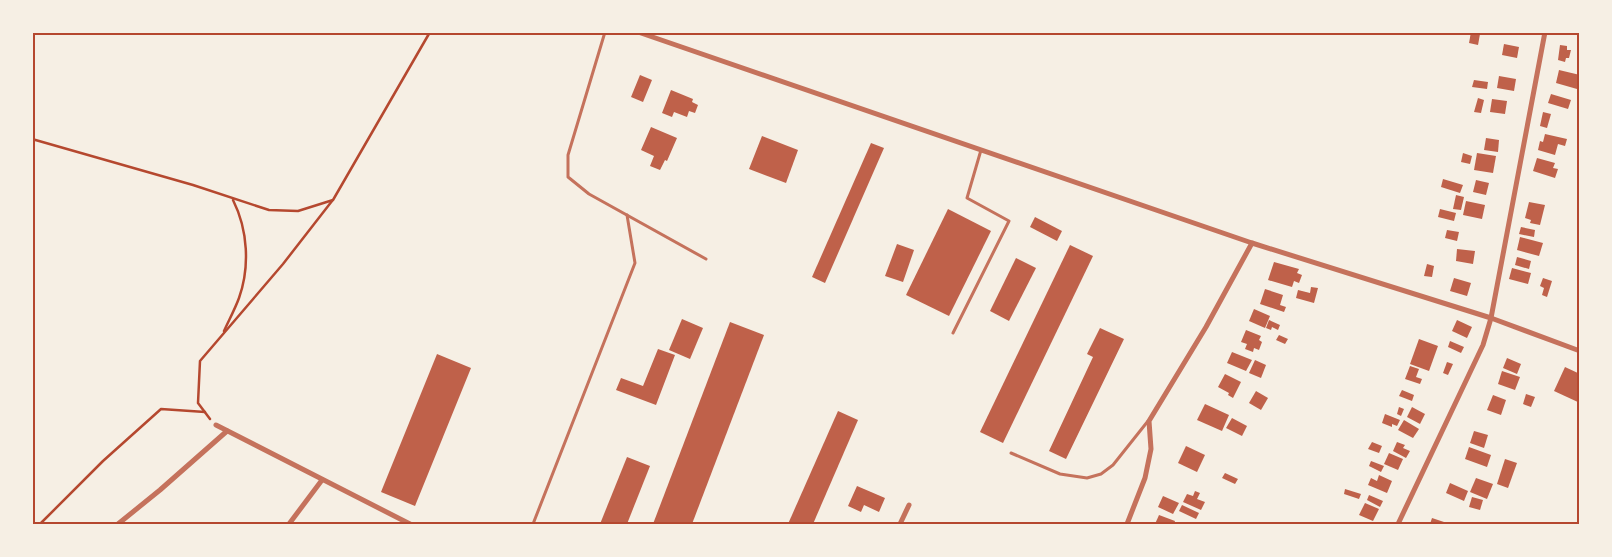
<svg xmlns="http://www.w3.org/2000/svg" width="1612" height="557" viewBox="0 0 1612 557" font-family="'Libre Baskerville',serif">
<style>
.building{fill:#bf614a}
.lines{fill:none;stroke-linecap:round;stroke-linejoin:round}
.path{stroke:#b5482f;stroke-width:2.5}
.service{stroke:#c5725c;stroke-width:3}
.minor{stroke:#c5725c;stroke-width:5}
.neatline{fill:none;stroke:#b5482f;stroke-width:2}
</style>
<rect width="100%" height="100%" fill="#f6efe4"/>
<g class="building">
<polygon points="1471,32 1480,34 1478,45 1469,43"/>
<polygon points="1504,44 1519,47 1517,58 1502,55"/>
<polygon points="1560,45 1567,46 1567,50 1571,50 1569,58 1566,58 1565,62 1558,60"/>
<polygon points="1559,70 1580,75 1577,89 1556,83"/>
<polygon points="640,75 652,80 643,102 631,97"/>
<polygon points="1499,76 1516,79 1514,91 1497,88"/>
<polygon points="1474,80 1488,82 1487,89 1472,87"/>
<polygon points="671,90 693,99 692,102 698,105 695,113 689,111 687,117 674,112 672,117 662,113"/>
<polygon points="1551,94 1571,100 1568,109 1548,103"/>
<polygon points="1478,98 1484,100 1481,113 1474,112"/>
<polygon points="1492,99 1507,101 1505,114 1490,112"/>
<polygon points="1543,112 1551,114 1547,128 1540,126"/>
<polygon points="651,127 677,138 667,161 665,160 660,170 650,166 654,156 641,150"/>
<polygon points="1545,134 1567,139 1565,146 1558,144 1555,155 1538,150 1540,141 1543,142"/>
<polygon points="762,136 798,150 786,183 749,169"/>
<polygon points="1486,138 1499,140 1498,152 1484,150"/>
<polygon points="871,143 884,148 825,283 812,277"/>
<polygon points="1463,153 1472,156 1470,164 1461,162"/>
<polygon points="1477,153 1496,156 1493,173 1474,170"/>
<polygon points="1537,158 1555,163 1553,168 1558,169 1555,178 1533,171"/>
<polygon points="1443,179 1463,185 1460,193 1441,187"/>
<polygon points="1476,180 1489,183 1486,195 1473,192"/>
<polygon points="1456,195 1464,197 1461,210 1453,209"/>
<polygon points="1466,201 1485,205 1482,219 1463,215"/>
<polygon points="1529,202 1545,205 1540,225 1530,223 1531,220 1525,218"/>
<polygon points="948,209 991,231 949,316 906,295"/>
<polygon points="1440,209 1456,213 1454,221 1438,217"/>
<polygon points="1035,217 1062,231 1057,241 1030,227"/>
<polygon points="1521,227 1535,230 1534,237 1519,234"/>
<polygon points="1447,230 1459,232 1457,241 1445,238"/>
<polygon points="1520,237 1543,243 1539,256 1517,250"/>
<polygon points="897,244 914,250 903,282 885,276"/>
<polygon points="1070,245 1093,256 1003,443 980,432"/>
<polygon points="1457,249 1475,251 1473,264 1456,261"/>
<polygon points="1517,257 1531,261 1529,269 1515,265"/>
<polygon points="1016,258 1036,268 1009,321 990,311"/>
<polygon points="1274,262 1299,269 1297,273 1302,275 1299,283 1294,281 1292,287 1268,280"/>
<polygon points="1427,264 1434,266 1432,277 1424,276"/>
<polygon points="1512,268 1531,273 1528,284 1509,279"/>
<polygon points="1454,278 1471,283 1467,296 1450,291"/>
<polygon points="1543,278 1552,281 1547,297 1542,295 1544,288 1540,286"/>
<polygon points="1311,287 1318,288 1314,303 1296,298 1298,290 1310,293"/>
<polygon points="1265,289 1283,295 1280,305 1286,307 1284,312 1260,304"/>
<polygon points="1254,309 1270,316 1265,328 1249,321"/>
<polygon points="682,319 703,328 690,359 669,350"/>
<polygon points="1269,320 1280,325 1278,330 1272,327 1271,330 1266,328"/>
<polygon points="1457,320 1472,327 1467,338 1452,331"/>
<polygon points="730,322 764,335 692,524 653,524"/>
<polygon points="1100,328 1124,339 1066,459 1049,451 1093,357 1087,354"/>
<polygon points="1246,330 1261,336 1259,340 1262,342 1259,350 1254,348 1253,352 1245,349 1247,344 1241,342"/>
<polygon points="1279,335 1288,339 1285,344 1276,340"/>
<polygon points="1419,339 1438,346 1429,371 1410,364"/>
<polygon points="1450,341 1464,347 1461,353 1448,347"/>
<polygon points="658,349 675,355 656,405 616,390 621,378 643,386"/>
<polygon points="1232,352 1252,360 1246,371 1227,363"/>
<polygon points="437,354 471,368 415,506 381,492"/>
<polygon points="1507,358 1521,364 1517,374 1503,368"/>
<polygon points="1255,360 1266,365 1261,378 1249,373"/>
<polygon points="1447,362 1453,364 1448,375 1443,373"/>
<polygon points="1410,366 1419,369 1416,377 1422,379 1420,384 1405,379"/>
<polygon points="1565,367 1580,374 1580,403 1554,391"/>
<polygon points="1502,371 1520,377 1515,390 1498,384"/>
<polygon points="1225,374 1241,382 1233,398 1228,395 1229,393 1218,387"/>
<polygon points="1402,390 1414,395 1412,401 1399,396"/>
<polygon points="1256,391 1268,398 1261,410 1249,403"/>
<polygon points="1526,394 1535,397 1531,407 1523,404"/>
<polygon points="1493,395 1506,400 1501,415 1487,410"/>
<polygon points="1205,404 1229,415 1222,431 1197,420"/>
<polygon points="1399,407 1404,409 1401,416 1397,414"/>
<polygon points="1412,407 1425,414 1420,424 1407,417"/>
<polygon points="838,411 858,420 813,524 788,524"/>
<polygon points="1385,414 1400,420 1397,426 1392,424 1392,427 1382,423"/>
<polygon points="1232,418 1247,426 1242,436 1226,428"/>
<polygon points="1404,420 1419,429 1413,438 1398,430"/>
<polygon points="1474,431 1488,435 1484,448 1470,443"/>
<polygon points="1372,442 1382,446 1379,453 1368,449"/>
<polygon points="1397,442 1405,445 1403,448 1410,451 1406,458 1393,451"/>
<polygon points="1186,446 1205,455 1197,472 1178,463"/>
<polygon points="1469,447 1491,455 1487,467 1465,459"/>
<polygon points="1389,453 1403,459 1398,470 1384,464"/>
<polygon points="627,457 650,466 627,524 600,524"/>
<polygon points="1505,459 1517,463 1508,488 1497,484"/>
<polygon points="1371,461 1384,466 1381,472 1369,466"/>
<polygon points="1225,473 1238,479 1235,484 1222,478"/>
<polygon points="1379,475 1392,481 1387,493 1368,485 1371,478 1377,481"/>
<polygon points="1476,478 1493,484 1487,499 1470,492"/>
<polygon points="1450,483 1468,491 1464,501 1446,493"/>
<polygon points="857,486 885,498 879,512 864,505 861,512 848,506"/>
<polygon points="1345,489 1361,494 1359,499 1344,494"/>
<polygon points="1195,491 1200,493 1197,499 1205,502 1201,510 1183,502 1187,494 1193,496"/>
<polygon points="1369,495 1383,501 1380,507 1367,500"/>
<polygon points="1163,496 1179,503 1173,514 1158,507"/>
<polygon points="1472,497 1483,500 1480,510 1469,507"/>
<polygon points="1365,503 1379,509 1373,521 1359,515"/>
<polygon points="1182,505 1199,513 1196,519 1179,511"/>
<polygon points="1159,515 1175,521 1174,524 1155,524"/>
<polygon points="1432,518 1450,524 1430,524"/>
</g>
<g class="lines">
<g class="path">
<polyline points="32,139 193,185 269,210 298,211 333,200 430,32"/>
<path d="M224,331C229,320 235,309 239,298C250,267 248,230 233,200"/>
<polyline points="210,419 198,403 200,361 283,264 332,201"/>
<polyline points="40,524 103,461 161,409 205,412"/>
</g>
<g class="service">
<polyline points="605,32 568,155 568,177 589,194 706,259"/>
<polyline points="953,333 1009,221 967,198 981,150"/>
<polyline points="1011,453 1060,474 1087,478 1101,474 1113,465 1148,421"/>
<polyline points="533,524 635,263 627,215"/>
</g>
<g class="minor">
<polyline points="638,32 1252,243 1491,318 1580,351"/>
<polyline points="216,425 410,524"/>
<polyline points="118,524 160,490 227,431"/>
<polyline points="289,524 322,480"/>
<polyline points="900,524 909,505"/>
<polyline points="1127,524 1145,478 1151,449 1149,421 1206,327 1252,243"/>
<polyline points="1398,524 1483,345 1491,318 1545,32"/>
</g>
</g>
<rect width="1612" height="557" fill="none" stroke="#f6efe4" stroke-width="68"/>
<rect x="34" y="34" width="1544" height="489" class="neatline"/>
</svg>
